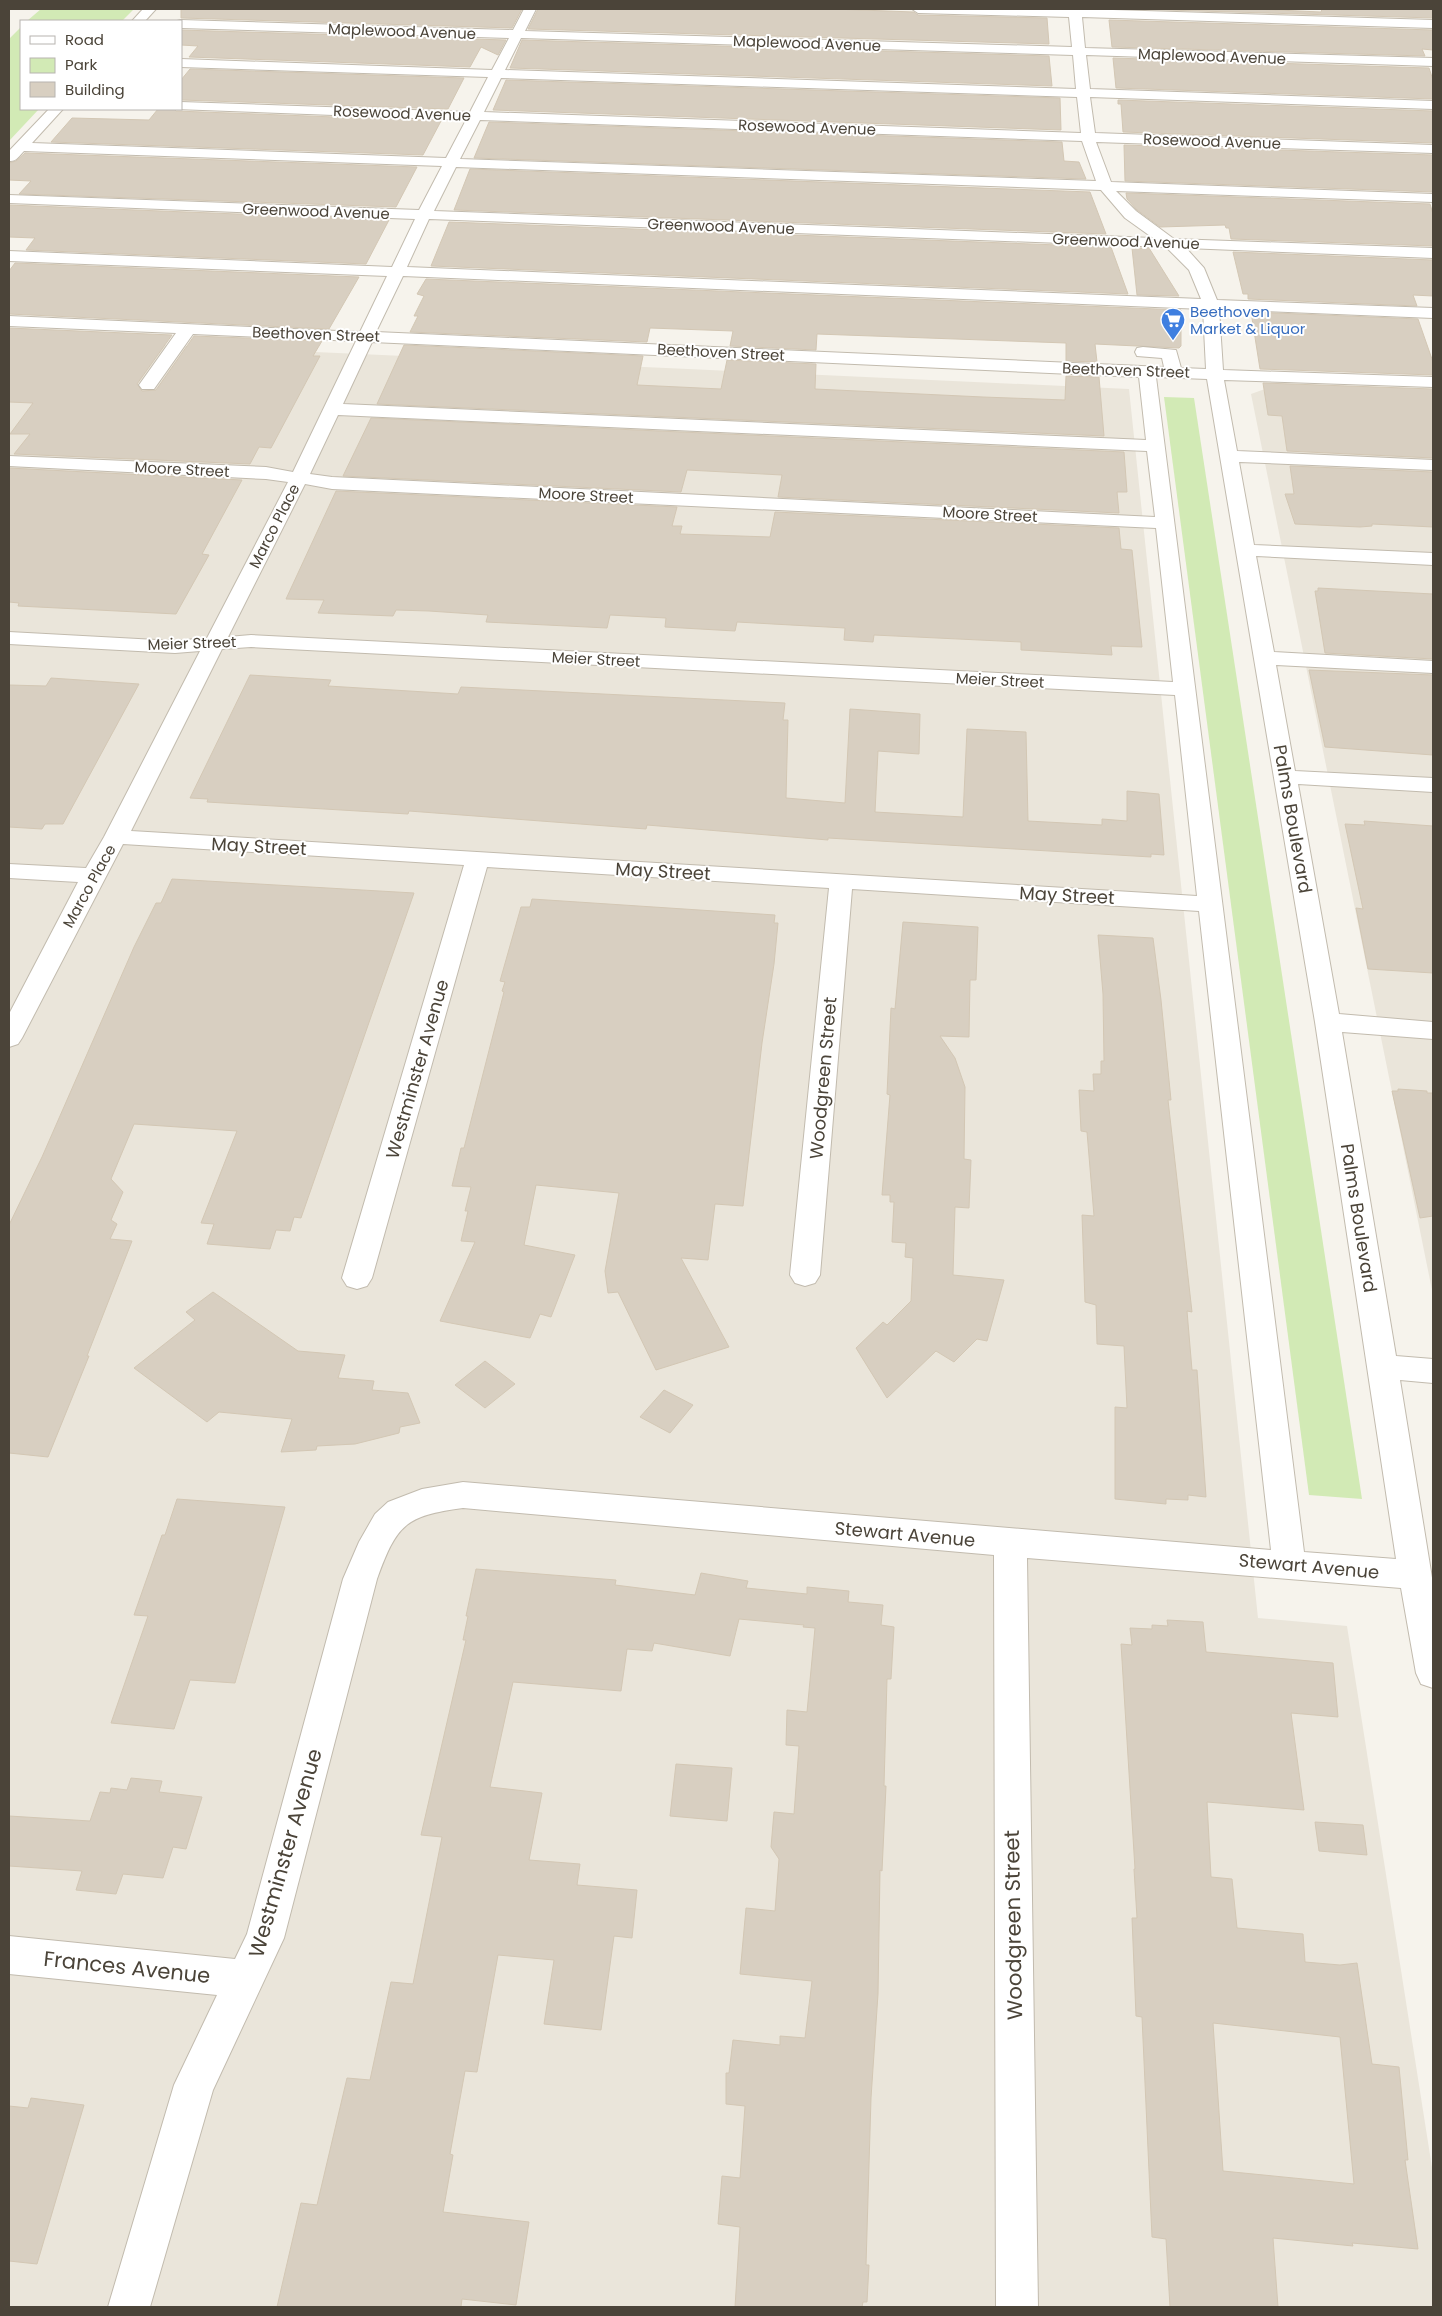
<svg xmlns="http://www.w3.org/2000/svg" width="1442" height="2316" viewBox="0 0 1442 2316" font-family="Poppins,sans-serif">
<style>
.residential{fill:#eae5da}
.green{fill:#d2eab5}
.building{fill:#d8cfc1;stroke:#d3c7b4;fill-rule:evenodd}
.lines{fill:none;stroke-linecap:round;stroke-linejoin:round}
.minor-casing{stroke:#c2bbae;stroke-width:2}
.minor{fill:#fff;fill-rule:evenodd}
.labels{text-anchor:middle;dominant-baseline:central;stroke-width:4;stroke-linejoin:round;paint-order:stroke}
.far-street-label{font-size:15px;fill:#4b4439;stroke:#fff}
.far-shop-label{font-size:15px;fill:#366cbe;stroke:#fff;text-anchor:start}
.street-label{font-size:18px;fill:#4b4439;stroke:#fff}
.near-street-label{font-size:21px;fill:#4b4439;stroke:#fff}
</style>
<rect width="100%" height="100%" fill="#f6f3ec"/>
<g class="residential">
<polygon points="9,338 1129,389 1258,1618 1347,1626 1433,2174 1433,2307 9,2307"/>
<polygon points="1265,389 1433,397 1433,1295 1251,394"/>
</g>
<g class="green">
<polygon points="41,9 134,9 122,21 27,21"/>
<polygon points="21,27 21,109 39,109 9,141 9,39"/>
<polygon points="1164,397 1194,398 1362,1499 1309,1495"/>
</g>
<g class="building">
<polygon points="181,9 522,9 512,28 181,18"/>
<polygon points="538,9 834,9 914,12 918,15 1047,18 1049,44 528,29"/>
<polygon points="1133,9 1255,9 1321,12 1322,9 1433,9 1433,18"/>
<polygon points="1109,20 1433,30 1433,50 1422,49 1425,56 1112,47"/>
<polygon points="181,30 506,40 498,55 481,47 470,67 189,57 198,46 181,45"/>
<polygon points="522,40 1049,56 1052,86 510,68"/>
<polygon points="1113,58 1429,68 1433,80 1433,99 1116,88"/>
<polygon points="190,69 464,78 448,109 181,100 181,80"/>
<polygon points="506,80 1060,98 1061,130 493,110"/>
<polygon points="1118,100 1433,111 1433,143 1123,132 1121,104 1118,104"/>
<polygon points="158,109 174,109 176,111 441,121 423,155 51,142 72,118 149,120"/>
<polygon points="489,122 1062,142 1064,161 1079,162 1086,179 474,158"/>
<polygon points="1124,145 1433,155 1433,192 1125,181"/>
<polygon points="25,153 417,167 396,207 19,194 31,181 9,180 9,163 16,161"/>
<polygon points="470,169 1090,192 1106,234 454,210"/>
<polygon points="1126,193 1430,204 1433,214 1433,246 1231,239 1229,228 1226,228 1225,225 1160,227 1137,210 1127,199"/>
<polygon points="9,205 389,220 366,264 26,250 35,238 9,237"/>
<polygon points="449,222 1111,247 1128,294 431,266"/>
<polygon points="1132,248 1149,248 1179,296 1137,295"/>
<polygon points="1233,252 1433,260 1433,296 1413,295 1417,306 1248,299 1248,294 1243,294"/>
<polygon points="15,263 359,277 329,329 9,314 9,271"/>
<polygon points="426,279 1181,310 1181,346 1179,348 1095,344 1097,362 1066,361 1066,343 817,334 816,350 730,346 733,331 650,328 647,342 410,332 418,316 414,316 424,296 417,294"/>
<polygon points="1251,312 1418,319 1433,362 1433,375 1260,369"/>
<polygon points="9,328 172,335 137,384 142,391 156,390 194,336 322,341 313,356 320,356 271,448 259,447 250,464 14,454 30,434 10,434 33,403 9,402"/>
<polygon points="404,345 643,356 637,385 721,389 727,360 816,364 815,389 983,397 1065,400 1066,376 1099,377 1104,436 377,404"/>
<polygon points="1263,383 1433,389 1433,458 1287,451 1282,416 1268,415"/>
<polygon points="371,418 1124,452 1127,492 1117,492 1119,513 778,497 782,475 687,470 681,492 343,476"/>
<polygon points="1290,466 1433,472 1433,527 1372,524 1372,526 1360,527 1295,524 1285,494 1294,494"/>
<polygon points="9,468 242,480 202,554 209,555 176,614 78,609 18,606 19,603 9,602"/>
<polygon points="336,491 677,507 672,526 682,526 680,534 770,537 775,512 1119,528 1121,549 1132,550 1142,647 1111,646 1112,655 1021,650 1021,642 874,635 873,642 844,640 845,628 737,622 735,631 665,627 666,618 610,615 607,628 486,622 488,615 429,611 396,610 393,616 318,613 324,600 286,599"/>
<polygon points="1318,588 1433,594 1433,659 1325,653 1315,591 1318,591"/>
<polygon points="1309,670 1433,675 1433,755 1325,747"/>
<polygon points="250,675 331,680 328,686 458,694 461,687 785,703 783,720 788,720 786,798 845,803 850,709 920,714 919,754 878,751 875,812 963,817 967,729 1026,732 1028,821 1102,825 1102,819 1127,821 1127,791 1159,794 1164,855 1151,854 1151,857 828,838 828,840 647,825 646,829 409,811 408,814 207,802 208,799 190,798"/>
<polygon points="51,678 139,684 63,824 45,824 42,829 9,827 9,685 46,686"/>
<polygon points="1364,821 1433,826 1433,973 1368,969 1356,908 1363,909 1345,824 1365,825"/>
<polygon points="172,879 414,893 301,1218 294,1217 290,1231 276,1230 270,1249 207,1244 214,1224 201,1223 237,1131 134,1124 111,1179 123,1192 111,1220 117,1224 110,1239 132,1241 87,1356 89,1356 48,1457 9,1453 9,1225 42,1157 134,947 156,903 161,903"/>
<polygon points="532,899 775,915 774,923 778,923 774,964 762,1043 743,1206 715,1204 708,1260 681,1258 729,1347 656,1370 618,1292 608,1293 605,1271 619,1193 536,1185 524,1245 575,1255 551,1317 540,1314 530,1338 440,1321 475,1242 461,1241 468,1211 465,1211 471,1187 452,1186 461,1148 464,1148 504,992 502,991 505,982 500,981 521,907 530,907"/>
<polygon points="903,922 978,927 976,980 970,980 969,1037 940,1036 955,1058 965,1087 964,1159 971,1160 969,1208 955,1207 953,1275 1004,1280 987,1341 977,1339 954,1362 936,1351 887,1398 856,1348 883,1322 887,1325 911,1301 913,1258 905,1257 906,1243 892,1242 894,1202 890,1202 890,1195 882,1195 890,1095 887,1094 891,1008 895,1009"/>
<polygon points="1098,935 1153,938 1161,1000 1171,1100 1168,1100 1192,1312 1187,1311 1192,1370 1197,1370 1206,1497 1188,1495 1188,1500 1166,1499 1166,1504 1115,1499 1115,1407 1127,1408 1124,1346 1097,1344 1096,1305 1085,1302 1082,1215 1094,1216 1087,1132 1081,1131 1079,1090 1094,1091 1093,1074 1101,1074 1101,1061 1104,1061 1103,994"/>
<polygon points="1398,1089 1427,1091 1427,1093 1433,1093 1433,1216 1420,1218 1392,1091 1398,1091"/>
<polygon points="213,1292 298,1351 345,1355 338,1378 374,1381 372,1390 408,1393 420,1423 400,1427 399,1433 355,1444 317,1446 316,1450 281,1452 292,1419 219,1412 207,1422 134,1368 195,1320 186,1312"/>
<polygon points="485,1361 515,1384 485,1408 455,1385"/>
<polygon points="664,1390 693,1405 670,1433 640,1417"/>
<polygon points="177,1499 285,1507 235,1683 190,1680 174,1729 111,1723 148,1616 134,1615 162,1535 165,1535"/>
<polygon points="476,1569 616,1580 615,1585 695,1595 701,1573 748,1581 746,1588 807,1594 807,1587 849,1591 848,1602 883,1605 881,1625 894,1627 891,1679 887,1679 884,1786 886,1786 882,1871 880,1870 878,1994 871,2098 866,2265 869,2265 867,2302 863,2302 862,2307 735,2307 740,2227 718,2224 722,2176 740,2178 745,2106 726,2104 726,2073 729,2073 733,2040 780,2045 780,2036 805,2038 812,1981 740,1974 746,1908 775,1911 779,1859 771,1847 774,1812 794,1814 799,1746 786,1745 787,1710 807,1712 815,1628 803,1627 804,1625 739,1619 730,1656 654,1643 652,1651 627,1649 621,1691 513,1682 490,1787 542,1793 529,1860 580,1864 577,1885 637,1890 632,1938 614,1936 601,2030 544,2024 554,1960 498,1955 477,2072 465,2071 450,2154 453,2155 443,2212 529,2222 516,2305 462,2299 461,2307 277,2307 301,2203 317,2205 347,2078 370,2080 391,1982 413,1984 442,1837 421,1835 466,1640 463,1640 468,1616 466,1616"/>
<path d="M1167,1620L1203,1622L1206,1652L1333,1663L1338,1717L1291,1713L1304,1810L1207,1802L1211,1877L1232,1879L1237,1928L1303,1934L1305,1962L1340,1965L1357,1963L1372,2064L1399,2067L1408,2160H1405L1418,2249L1352,2243L1353,2246L1273,2238L1278,2307H1170L1166,2239L1152,2237L1142,2017L1136,2016L1132,1918H1137L1134,1869H1135L1121,1644L1132,1645L1130,1628L1152,1629V1625L1168,1626ZM1213,2023L1340,2037L1354,2184L1223,2171Z"/>
<polygon points="676,1764 732,1768 727,1821 670,1816"/>
<polygon points="131,1778 162,1781 159,1792 202,1797 186,1849 173,1847 163,1878 123,1874 116,1894 76,1890 82,1871 9,1866 9,1816 90,1821 100,1792 110,1793 111,1788 127,1790"/>
<polygon points="1315,1822 1363,1825 1367,1855 1319,1851"/>
<polygon points="31,2098 84,2105 37,2264 9,2261 9,2106 28,2108"/>
</g>
<g class="lines">
<defs>
<g id="minor">
<polygon points="143,9 156,9 145,21 132,21"/>
<path d="M524,9H536L525,31L1072,47L1069,17L918,13L912,9H1081L1433,20V28L1082,17L1085,48L1433,58V66L1086,55L1090,89L1433,101V109L1090,97L1095,133L1433,145V153L1096,142L1111,182L1433,194V202L1116,191L1136,211L1174,239L1433,248V258L1186,248L1204,268L1217,300L1433,308V318L1219,309L1223,370L1433,377V387L1224,380L1237,451L1433,460V470L1239,462L1254,545L1433,553V565L1256,556L1274,652L1433,661V673L1276,665L1295,771L1433,778V792L1298,784L1339,1014L1433,1022V1039L1342,1032L1396,1356L1433,1359V1383L1400,1380L1433,1584V1688L1421,1684L1416,1673L1401,1588L1027,1558L1038,2307H996L994,1555L463,1508C405,1516 397,1524 377,1579L284,1938L213,2090L150,2307H108L174,2085L217,1995L9,1974V1936L235,1959L247,1934L343,1579L359,1542L375,1514L388,1502L422,1489L463,1482L1271,1550L1199,911L852,889L820,1275L815,1283L805,1286L795,1283L790,1275L829,888L487,867L372,1278L367,1286L357,1289L347,1286L342,1278L464,865L123,844L22,1038L18,1044L9,1047V1014L78,882L9,878V864L86,868L104,837L200,651L175,653L9,644V632L175,641L207,638L288,482L266,479L9,466V456L266,467L293,472L356,341L193,334L154,389H142L139,385L176,333L9,326V316L360,332L387,276L9,261V251L392,267L415,219L9,203V195L419,210L442,166L24,151C19,156 16,162 9,161V151L49,109H63L32,143L446,158L466,120L176,109H181V102L470,112L488,77L181,67V59L492,70L509,38L181,28V21H177L181,20L513,30ZM521,38L1073,55L1076,89L505,70ZM501,78L1077,97L1081,133L484,112ZM480,120L1082,141L1096,181L460,159ZM456,167L1101,190L1125,218L1153,238L434,211ZM429,219L1166,247L1189,270L1201,299L407,267ZM403,276L1203,309L1206,369L1181,368L1176,350L1143,347L1137,348L1135,352L1137,356L1162,358L1164,367L376,332ZM372,342L1139,377L1146,440L343,404ZM1156,377L1207,379L1315,1022L1396,1559L1304,1552ZM338,415L1147,451L1155,517L332,477L310,474ZM305,484L332,489L1156,528L1173,682L251,635L228,637ZM251,647L1175,695L1197,896L131,831L222,649Z"/>
</g>
</defs>
<use href="#minor" class="minor-casing"/>
<use href="#minor" class="minor"/>
</g>
<defs>
<symbol id="supermarket-pin" viewBox="-11 -11 22 30"><path d="M0 17L-7.5 6A9.5 9.5 0 1 1 7.5 6Z" fill="#3f7fe0" stroke="#fff"/><path d="M-6-5.5h2.5l.6 2H6L4.5 2H-2.5L-4.4-4H-6ZM-1.5 3.2a1.3 1.3 0 1 0 .1 0ZM3 3.2a1.3 1.3 0 1 0 .1 0Z" fill="#fff"/></symbol>
</defs>
<g fill-rule="evenodd">
<use href="#supermarket-pin" x="1159" y="306" width="28" height="38"/>
</g>
<g class="labels">
<g class="far-street-label">
<text transform="translate(402 31) rotate(2)">Maplewood Avenue</text>
<text transform="translate(807 43) rotate(2)">Maplewood Avenue</text>
<text transform="translate(1212 56) rotate(2)">Maplewood Avenue</text>
<text transform="translate(402 113) rotate(2)">Rosewood Avenue</text>
<text transform="translate(807 127) rotate(2)">Rosewood Avenue</text>
<text transform="translate(1212 141) rotate(2)">Rosewood Avenue</text>
<text transform="translate(316 211) rotate(2)">Greenwood Avenue</text>
<text transform="translate(721 226) rotate(2)">Greenwood Avenue</text>
<text transform="translate(1126 241) rotate(2)">Greenwood Avenue</text>
<text transform="translate(316 334) rotate(2)">Beethoven Street</text>
<text transform="translate(721 352) rotate(3)">Beethoven Street</text>
<text transform="translate(1126 370) rotate(2)">Beethoven Street</text>
<text transform="translate(182 469) rotate(3)">Moore Street</text>
<text transform="translate(586 495) rotate(3)">Moore Street</text>
<text transform="translate(990 514) rotate(3)">Moore Street</text>
<text transform="translate(274 526) rotate(-63)">Marco Place</text>
<text transform="translate(192 643) rotate(-2)">Meier Street</text>
<text transform="translate(596 659) rotate(3)">Meier Street</text>
<text transform="translate(1000 680) rotate(3)">Meier Street</text>
<text transform="translate(89 886) rotate(-61)">Marco Place</text>
</g>
<g class="far-shop-label">
<text x="1190" y="311">Beethoven<tspan x="1190" dy="17">Market &amp; Liquor</tspan></text>
</g>
<g class="street-label">
<text transform="translate(1293 819) rotate(80)">Palms Boulevard</text>
<text transform="translate(259 846) rotate(3)">May Street</text>
<text transform="translate(663 871) rotate(3)">May Street</text>
<text transform="translate(1067 895) rotate(3)">May Street</text>
<text transform="translate(417 1069) rotate(-74)">Westminster Avenue</text>
<text transform="translate(823 1078) rotate(-85)">Woodgreen Street</text>
<text transform="translate(1359 1218) rotate(81)">Palms Boulevard</text>
<text transform="translate(905 1534) rotate(5)">Stewart Avenue</text>
<text transform="translate(1309 1566) rotate(5)">Stewart Avenue</text>
</g>
<g class="near-street-label">
<text transform="translate(285 1853) rotate(-74)">Westminster Avenue</text>
<text transform="translate(1013 1925) rotate(-91)">Woodgreen Street</text>
<text transform="translate(127 1967) rotate(6)">Frances Avenue</text>
</g>
</g>
<rect width="1442" height="2316" fill="none" stroke="#4b4439" stroke-width="20"/>
<rect x="20" y="20" width="162" height="90" fill="#ffffff" stroke="#b7b4b0"/>
<rect x="30" y="36" width="25" height="8" fill="#ffffff" stroke="#b7b4b0"/>
<text x="65" y="45" font-size="15" fill="#4b4439">Road</text>
<rect x="30" y="58" width="25" height="15" fill="#d2eab5" stroke="#b7b4b0"/>
<text x="65" y="70" font-size="15" fill="#4b4439">Park</text>
<rect x="30" y="82" width="25" height="15" fill="#d8cfc1" stroke="#b7b4b0"/>
<text x="65" y="95" font-size="15" fill="#4b4439">Building</text>
</svg>
